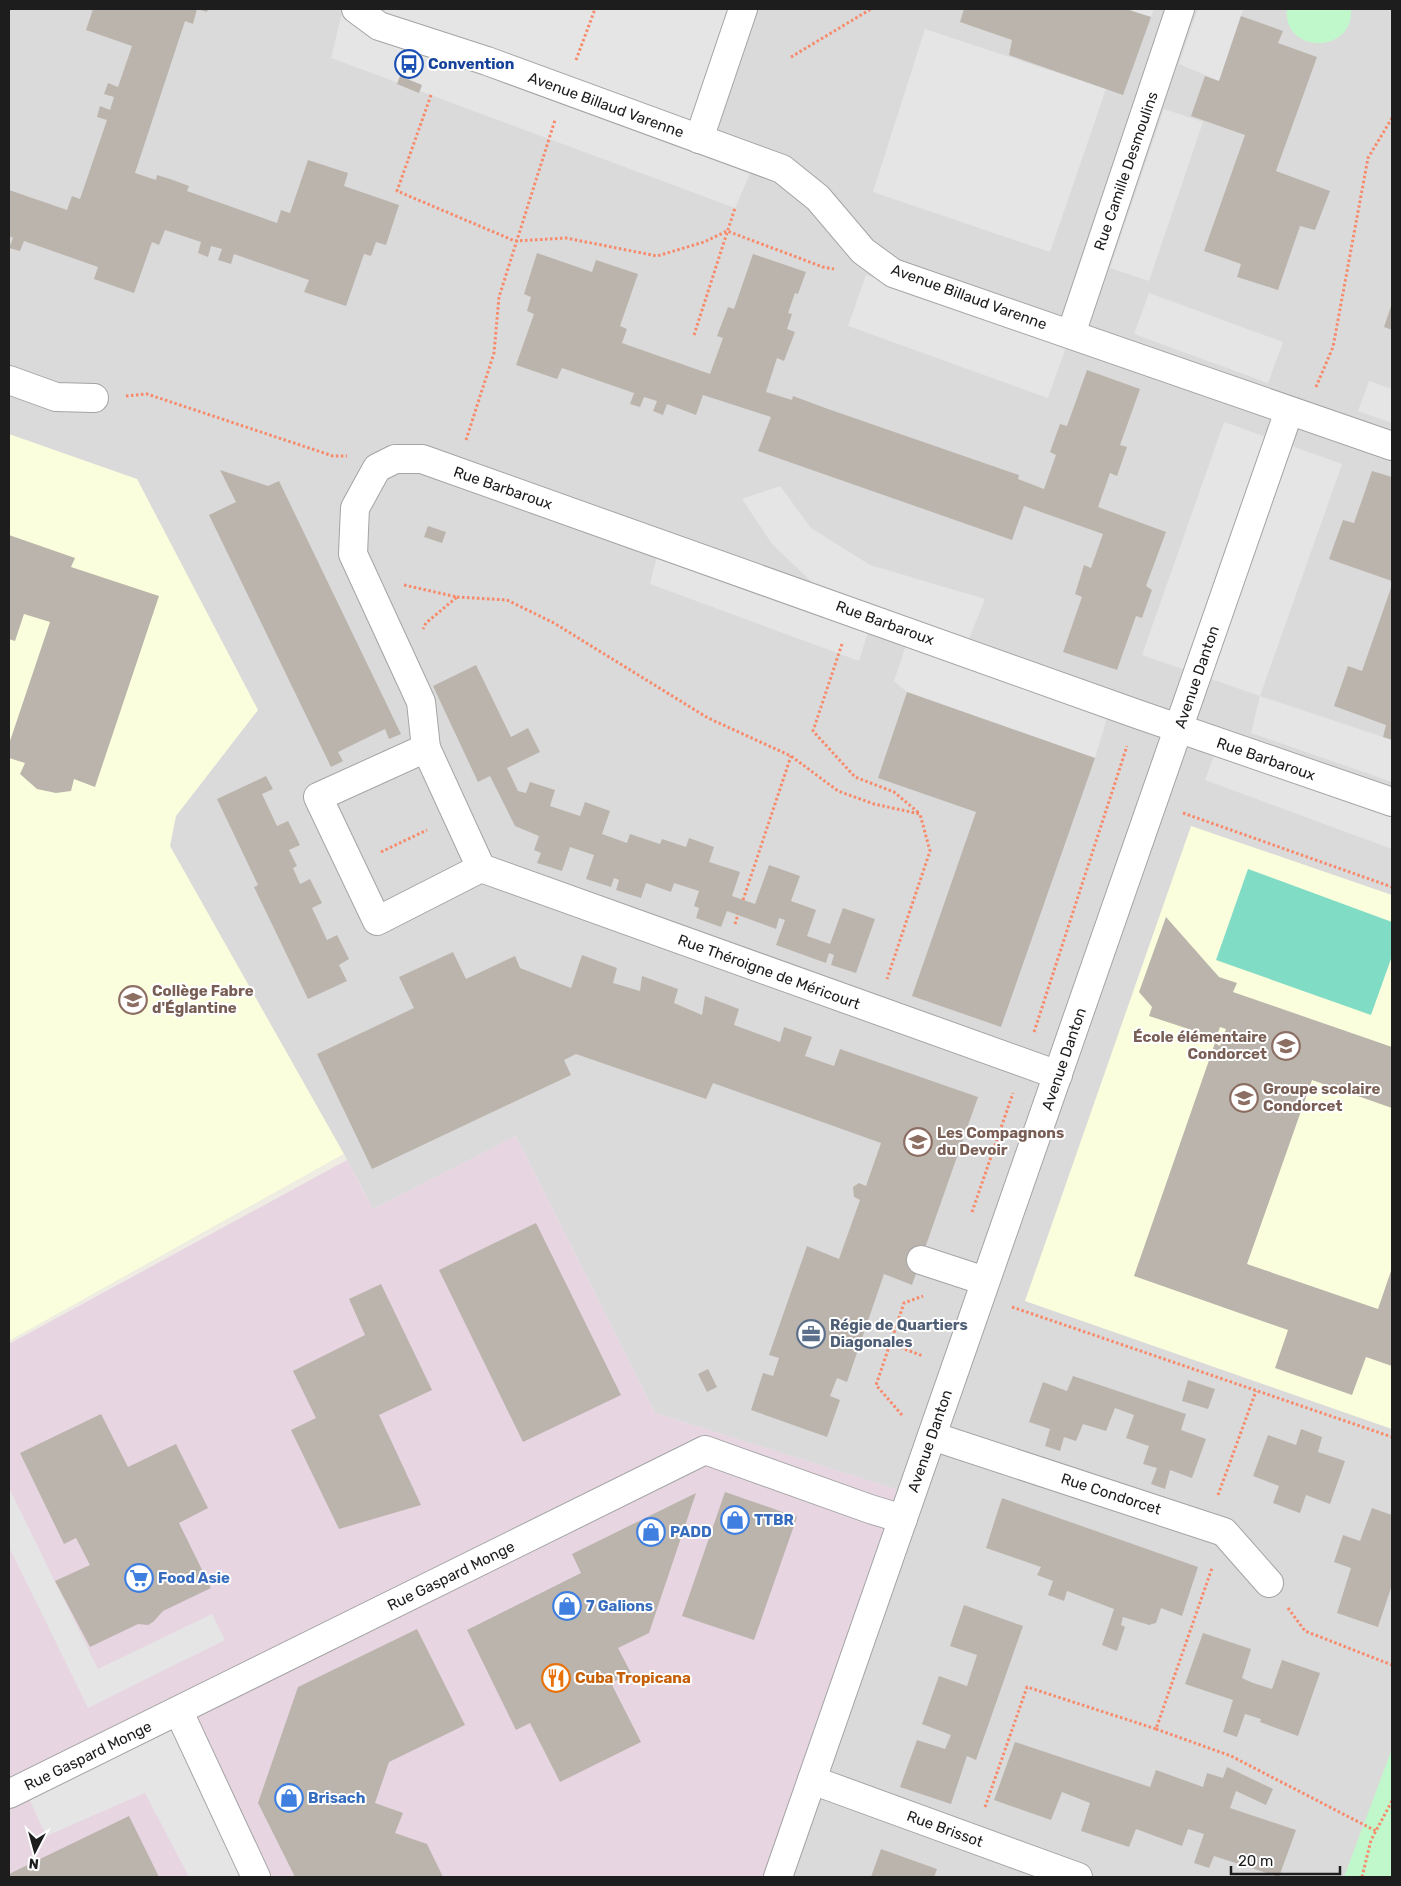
<svg xmlns="http://www.w3.org/2000/svg" width="1401" height="1886" viewBox="0 0 1401 1886" font-family="Rubik,sans-serif">
<style>
.residential{fill:#dbdada}
.industrial{fill:#e7d5e1}
.education{fill:#fafedc}
.park{fill:#c0f8cb}
.pitch{fill:#81dcc5}
.parking{fill:#e5e5e5}
.building{fill:#bbb4ac}
.lines{fill:none;stroke-linecap:round;stroke-linejoin:round}
.minor-casing{stroke:#a4a4a4;stroke-width:30}
.path{stroke:#f78a6b;stroke-width:3;stroke-dasharray:2.5 2.5;stroke-linecap:butt}
.minor{stroke:#fff;stroke-width:28}
.labels{text-anchor:middle;dominant-baseline:central;stroke-width:4;stroke-linejoin:round;paint-order:stroke}
.transit-label{font-size:15px;font-weight:bold;fill:#164399;stroke:#fff;text-anchor:start}
.street-label{font-size:15px;fill:#1d1d1d;stroke:#fff}
.education-label{font-size:15px;font-weight:bold;fill:#785e54;stroke:#fff;text-anchor:start}
.service-label{font-size:15px;font-weight:bold;fill:#4e5e75;stroke:#fff;text-anchor:start}
.shop-label{font-size:15px;font-weight:bold;fill:#366cbe;stroke:#fff;text-anchor:start}
.food-label{font-size:15px;font-weight:bold;fill:#c56008;stroke:#fff;text-anchor:start}
</style>
<rect width="100%" height="100%" fill="#eeece3"/>
<polygon class="residential" points="9,9 1392,9 1392,1877 779,1877 911,1494 655,1413 516,1136 373,1209 344,1154 9,1341"/>
<polygon class="industrial" points="516,1136 655,1413 911,1494 778,1877 9,1877 9,1344 347,1160 373,1209"/>
<g class="education">
<polygon points="9,434 137,479 258,710 176,816 170,846 344,1154 9,1341"/>
<polygon points="1191,826 1392,895 1392,1429 1025,1301"/>
</g>
<g class="park">
<path d="M1287,9H1351C1354,55 1282,54 1287,9Z"/>
<polygon points="1392,1749 1392,1877 1344,1877"/>
</g>
<polygon class="pitch" points="1248,869 1392,922 1392,956 1371,1015 1216,960"/>
<g class="parking">
<polygon points="343,9 743,9 699,139 756,160 735,208 331,58"/>
<polygon points="1126,9 1154,9 1151,17"/>
<polygon points="1198,9 1243,9 1219,81 1179,64"/>
<polygon points="925,29 1106,89 1050,252 873,192"/>
<polygon points="1164,109 1203,122 1149,281 1110,268"/>
<polygon points="866,275 1066,347 1048,398 848,326"/>
<polygon points="1149,293 1283,342 1268,383 1134,334"/>
<polygon points="1369,381 1392,389 1392,423 1358,411"/>
<polygon points="1224,422 1342,464 1260,696 1392,740 1392,782 1251,733 1260,696 1142,655"/>
<polygon points="780,486 811,528 870,565 985,599 964,651 1111,705 1095,758 907,692 894,681 910,633 872,619 859,661 650,584 660,544 837,606 772,544 742,499"/>
<polygon points="1219,743 1392,802 1392,849 1205,780"/>
<polygon points="9,1488 98,1669 212,1614 225,1640 88,1708 9,1547"/>
<polygon points="179,1712 258,1877 189,1877 145,1793 46,1836 24,1787"/>
</g>
<g class="building">
<polygon points="93,9 208,9 207,12 197,9 193,24 185,21 135,173 156,180 157,175 173,180 189,186 187,191 277,223 281,210 290,213 308,160 348,173 344,186 399,205 386,245 376,242 371,256 364,254 346,306 304,292 309,280 234,254 231,264 218,260 222,249 211,246 208,257 198,253 201,242 165,230 159,245 152,242 134,293 94,279 98,267 24,241 20,251 9,248 13,238 9,236 9,190 67,210 72,196 80,199 107,120 97,117 100,106 110,110 114,97 104,94 108,83 118,87 132,46 86,30"/>
<polygon points="964,9 1126,9 1151,17 1123,95 1009,55 1012,40 960,22"/>
<polygon points="1241,16 1283,31 1278,43 1317,57 1276,171 1330,191 1315,230 1300,226 1278,290 1237,277 1241,264 1204,251 1245,135 1191,116 1205,76 1219,81"/>
<polygon points="400,76 422,85 419,93 397,84"/>
<polygon points="537,253 592,272 596,260 638,274 620,326 627,329 622,343 710,374 723,338 717,336 728,307 734,309 753,254 806,272 798,294 795,293 788,313 792,314 787,329 795,332 784,361 777,358 766,392 792,400 793,396 828,409 1019,475 1018,479 1044,489 1056,455 1050,452 1060,424 1067,426 1087,370 1140,389 1120,445 1127,447 1117,476 1110,473 1098,507 1166,532 1146,586 1152,590 1142,618 1136,616 1117,670 1063,652 1082,597 1075,594 1084,565 1091,568 1103,534 1024,506 1012,540 758,451 771,417 703,395 696,415 667,404 663,415 653,411 657,401 644,397 640,407 630,404 634,393 562,368 557,379 516,365 534,314 527,311 531,297 524,294"/>
<polygon points="1392,303 1392,330 1384,327"/>
<polygon points="220,470 268,486 279,481 401,734 389,739 385,729 338,752 343,761 331,767 209,515 236,502"/>
<polygon points="1372,471 1392,477 1392,581 1329,559 1343,520 1354,523"/>
<polygon points="428,526 446,532 442,543 424,537"/>
<polygon points="9,535 75,558 71,567 159,596 95,787 74,779 71,791 56,793 37,789 20,774 25,763 9,758 9,744 50,622 24,614 15,641 9,639"/>
<polygon points="1392,585 1392,740 1383,737 1386,725 1334,706 1348,666 1362,671"/>
<polygon points="476,665 511,737 528,728 540,752 507,768 518,791 526,793 530,782 555,790 550,806 580,816 585,802 610,811 602,834 627,843 630,834 660,844 662,839 686,847 689,838 714,847 709,862 740,872 732,896 755,904 769,865 800,876 791,901 816,910 807,936 830,944 843,908 875,919 856,973 831,965 834,955 829,953 826,963 776,945 785,920 779,918 776,929 727,911 721,927 696,918 699,908 694,906 699,891 674,883 671,892 646,883 641,898 616,890 619,880 614,878 611,887 586,879 594,855 570,847 562,871 537,863 541,853 534,850 539,836 515,826 490,776 478,782 433,686"/>
<polygon points="907,692 1095,758 1001,1027 912,996 976,812 878,778"/>
<polygon points="266,776 273,789 262,794 277,826 288,821 300,845 289,850 297,866 293,868 300,884 310,879 322,903 312,908 327,940 337,935 349,959 339,965 347,981 308,999 254,887 258,885 217,799"/>
<polygon points="1166,917 1219,977 1237,983 1233,992 1392,1047 1392,1108 1312,1080 1247,1264 1378,1309 1392,1268 1392,1366 1366,1357 1352,1395 1275,1368 1288,1330 1134,1276 1215,1043 1220,1046 1226,1029 1220,1027 1216,1038 1149,1016 1152,1007 1139,992"/>
<polygon points="453,952 466,979 515,956 520,968 571,988 582,955 617,968 613,983 640,991 642,976 678,989 674,1003 702,1015 705,996 739,1009 734,1025 780,1042 784,1027 812,1037 805,1056 834,1066 840,1049 978,1097 966,1131 961,1129 958,1135 964,1137 912,1285 884,1274 847,1382 837,1378 830,1396 840,1400 827,1437 751,1410 763,1373 773,1376 779,1358 769,1355 807,1246 839,1259 860,1200 854,1197 853,1187 859,1183 866,1186 881,1143 713,1083 706,1099 576,1054 564,1060 571,1075 372,1169 317,1054 414,1008 399,977"/>
<polygon points="536,1223 621,1395 523,1442 439,1270"/>
<polygon points="381,1284 432,1390 379,1415 421,1505 339,1529 291,1430 316,1418 293,1371 365,1335 349,1299"/>
<polygon points="708,1369 717,1387 707,1392 698,1374"/>
<polygon points="1073,1376 1186,1414 1181,1430 1206,1439 1192,1478 1170,1470 1165,1489 1151,1484 1157,1468 1143,1464 1149,1446 1126,1438 1134,1415 1115,1408 1106,1431 1083,1424 1076,1441 1064,1437 1060,1451 1045,1446 1050,1429 1029,1422 1043,1382 1067,1391"/>
<polygon points="1188,1380 1215,1389 1208,1409 1182,1401"/>
<polygon points="101,1414 128,1467 176,1444 208,1508 179,1523 211,1588 163,1611 153,1622 148,1625 138,1624 90,1647 55,1581 90,1565 76,1538 64,1544 20,1453"/>
<polygon points="1301,1429 1322,1437 1318,1452 1345,1461 1330,1504 1306,1495 1300,1513 1273,1503 1279,1486 1253,1476 1268,1435 1296,1445"/>
<polygon points="725,1492 797,1517 754,1640 682,1616"/>
<polygon points="696,1493 649,1633 618,1648 631,1673 611,1683 641,1742 560,1782 530,1723 516,1730 467,1630 581,1573 572,1554"/>
<polygon points="1002,1498 1198,1567 1182,1616 1161,1608 1156,1623 1149,1625 1123,1617 1121,1625 1125,1627 1117,1651 1102,1645 1114,1609 1067,1591 1064,1601 1048,1595 1053,1581 1037,1575 1041,1567 986,1548"/>
<polygon points="1372,1508 1392,1515 1392,1585 1378,1627 1337,1613 1351,1568 1334,1562 1343,1535 1360,1541"/>
<polygon points="964,1605 1023,1626 976,1760 967,1756 951,1804 900,1787 917,1740 945,1749 951,1735 922,1724 939,1676 967,1686 977,1655 950,1646"/>
<polygon points="417,1629 465,1725 389,1762 375,1803 403,1813 395,1833 427,1844 443,1877 295,1877 258,1803 298,1687"/>
<polygon points="1203,1633 1251,1649 1242,1678 1253,1683 1272,1689 1282,1660 1320,1673 1298,1736 1260,1722 1261,1719 1245,1714 1237,1737 1223,1732 1233,1700 1185,1684"/>
<polygon points="1015,1742 1150,1787 1156,1770 1203,1787 1207,1773 1223,1778 1227,1767 1273,1789 1266,1805 1236,1791 1230,1808 1296,1830 1279,1877 1214,1856 1209,1868 1194,1863 1204,1834 1188,1829 1182,1846 1136,1829 1129,1847 1081,1831 1090,1803 1062,1792 1051,1820 994,1800"/>
<polygon points="129,1816 159,1877 9,1877 9,1874"/>
<polygon points="881,1849 937,1869 934,1877 871,1877"/>
</g>
<g class="lines">
<defs>
<g id="minor">
<polyline points="356,9 379,26 487,61 782,169 818,198 863,251 893,273 1392,446"/>
<polyline points="699,139 743,9"/>
<polyline points="1071,334 1180,9"/>
<polyline points="9,380 56,397 94,398"/>
<polyline points="426,748 421,702 353,554 355,508 377,468 395,459 422,459 1137,714 1392,802"/>
<polyline points="481,868 377,921 318,797 426,748 481,868 1058,1075"/>
<polyline points="921,1260 985,1281"/>
<polyline points="932,1436 1224,1532 1269,1583"/>
<polyline points="179,1712 256,1877"/>
<polyline points="812,1780 1078,1877"/>
<polyline points="9,1794 705,1450 870,1509 903,1519"/>
<polyline points="778,1877 1289,411"/>
</g>
</defs>
<use href="#minor" class="minor-casing"/>
<g class="path">
<polyline points="791,57 871,9"/>
<polyline points="576,60 595,9"/>
<polyline points="431,95 397,191 515,241 566,238 657,256 704,242 727,231 823,267 834,269"/>
<polyline points="694,335 735,208"/>
<polyline points="1316,387 1333,347 1368,158 1392,118"/>
<polyline points="126,396 147,394 333,456 347,456"/>
<polyline points="466,440 494,353 499,297 555,120"/>
<polyline points="404,585 457,597 426,623 423,629"/>
<polyline points="457,597 507,600 554,623 708,718 791,756 838,791 874,804 920,814 930,851 887,979"/>
<polyline points="842,644 813,731 855,777 894,792 919,813"/>
<polyline points="1183,813 1392,887"/>
<polyline points="381,852 427,830"/>
<polyline points="743,900 791,756"/>
<polyline points="735,924 738,914"/>
<polyline points="1034,1032 1127,746"/>
<polyline points="972,1212 1013,1093"/>
<polyline points="1012,1307 1392,1437"/>
<polyline points="891,1344 923,1356"/>
<polyline points="902,1415 876,1385 904,1303 923,1296"/>
<polyline points="1218,1495 1256,1391"/>
<polyline points="1288,1608 1305,1631 1392,1665"/>
<polyline points="1156,1729 1231,1756 1376,1831"/>
<polyline points="985,1807 1027,1687 1156,1729 1212,1568"/>
<polyline points="1362,1877 1371,1840 1392,1801"/>
</g>
<use href="#minor" class="minor"/>
</g>
<defs>
<symbol id="bus-ring" viewBox="-11 -11 22 22"><circle r="9.5" fill="#fff" stroke="#1a4fb4" stroke-width="1.5"/><path d="M-5-6H5V4H4V6H2V4H-2V6H-4V4H-5ZM-3.5-4V0h7V-4ZM-3.5 1.2v1.5H-2V1.2ZM2 1.2v1.5H3.5V1.2Z" fill="#1a4fb4"/></symbol>
<symbol id="school-ring" viewBox="-11 -11 22 22"><circle r="9.5" fill="#fff" stroke="#8d6e63" stroke-width="1.5"/><path d="M0-5L7-2L0 1L-7-2ZM-4 1L0 2.5L4 1V4Q0 6-4 4Z" fill="#8d6e63"/></symbol>
<symbol id="university-ring" viewBox="-11 -11 22 22"><circle r="9.5" fill="#fff" stroke="#8d6e63" stroke-width="1.5"/><path d="M0-5L7-2L0 1L-7-2ZM-4 1L0 2.5L4 1V4Q0 6-4 4Z" fill="#8d6e63"/></symbol>
<symbol id="office-ring" viewBox="-11 -11 22 22"><circle r="9.5" fill="#fff" stroke="#5c6f8a" stroke-width="1.5"/><path d="M-6-3h4V-5.5h4V-3h4V5H-6ZM-1-4.5V-3h2v-1.5ZM-6 0V1H6V0Z" fill="#5c6f8a"/></symbol>
<symbol id="shop-ring" viewBox="-11 -11 22 22"><circle r="9.5" fill="#fff" stroke="#3f7fe0" stroke-width="1.5"/><path d="M-5-2.5h2.3a2.7 3.5 0 0 1 5.4 0H5L5.5 6h-11ZM-1.5-2.5h3a1.5 2.3 0 0 0-3 0Z" fill="#3f7fe0"/></symbol>
<symbol id="supermarket-ring" viewBox="-11 -11 22 22"><circle r="9.5" fill="#fff" stroke="#3f7fe0" stroke-width="1.5"/><path d="M-6-5.5h2.5l.6 2H6L4.5 2H-2.5L-4.4-4H-6ZM-1.5 3.2a1.3 1.3 0 1 0 .1 0ZM3 3.2a1.3 1.3 0 1 0 .1 0Z" fill="#3f7fe0"/></symbol>
<symbol id="restaurant-ring" viewBox="-11 -11 22 22"><circle r="9.5" fill="#fff" stroke="#e8710a" stroke-width="1.5"/><path d="M-5-6h1v4h1v-4h1v4h1v-4h1v5L-1.5 .5V6h-2V.5L-5-1ZM5-6V6H3V1.5H1.5Q1.5-4 5-6Z" fill="#e8710a"/></symbol>
</defs>
<g fill-rule="evenodd">
<use href="#bus-ring" x="393" y="48" width="32" height="32"/>
<use href="#school-ring" x="117" y="984" width="32" height="32"/>
<use href="#school-ring" x="1270" y="1030" width="32" height="32"/>
<use href="#school-ring" x="1228" y="1082" width="32" height="32"/>
<use href="#university-ring" x="902" y="1126" width="32" height="32"/>
<use href="#office-ring" x="795" y="1318" width="32" height="32"/>
<use href="#shop-ring" x="719" y="1504" width="32" height="32"/>
<use href="#shop-ring" x="635" y="1516" width="32" height="32"/>
<use href="#supermarket-ring" x="123" y="1562" width="32" height="32"/>
<use href="#shop-ring" x="551" y="1590" width="32" height="32"/>
<use href="#restaurant-ring" x="540" y="1662" width="32" height="32"/>
<use href="#shop-ring" x="273" y="1782" width="32" height="32"/>
</g>
<g class="labels">
<g class="transit-label">
<text x="428" y="64">Convention</text>
</g>
<g class="street-label">
<text transform="translate(606 105) rotate(20)">Avenue Billaud Varenne</text>
<text transform="translate(1126 171) rotate(-71)">Rue Camille Desmoulins</text>
<text transform="translate(969 297) rotate(20)">Avenue Billaud Varenne</text>
<text transform="translate(503 488) rotate(19)">Rue Barbaroux</text>
<text transform="translate(885 623) rotate(20)">Rue Barbaroux</text>
<text transform="translate(1197 677) rotate(-71)">Avenue Danton</text>
<text transform="translate(1266 759) rotate(19)">Rue Barbaroux</text>
<text transform="translate(769 972) rotate(20)">Rue Théroigne de Méricourt</text>
<text transform="translate(1064 1059) rotate(-71)">Avenue Danton</text>
<text transform="translate(930 1441) rotate(-71)">Avenue Danton</text>
<text transform="translate(1111 1494) rotate(18)">Rue Condorcet</text>
<text transform="translate(451 1576) rotate(-26)">Rue Gaspard Monge</text>
<text transform="translate(88 1756) rotate(-26)">Rue Gaspard Monge</text>
<text transform="translate(945 1829) rotate(20)">Rue Brissot</text>
</g>
<g class="education-label">
<text x="152" y="991">Collège Fabre<tspan x="152" dy="17">d'Églantine</tspan></text>
<text x="1267" y="1037" text-anchor="end">École élémentaire<tspan x="1267" dy="17">Condorcet</tspan></text>
<text x="1263" y="1089">Groupe scolaire<tspan x="1263" dy="17">Condorcet</tspan></text>
<text x="937" y="1133">Les Compagnons<tspan x="937" dy="17">du Devoir</tspan></text>
</g>
<g class="service-label">
<text x="830" y="1325">Régie de Quartiers<tspan x="830" dy="17">Diagonales</tspan></text>
</g>
<g class="shop-label">
<text x="754" y="1520">TTBR</text>
<text x="670" y="1532">PADD</text>
<text x="158" y="1578">Food Asie</text>
<text x="586" y="1606">7 Galions</text>
<text x="308" y="1798">Brisach</text>
</g>
<g class="food-label">
<text x="575" y="1678">Cuba Tropicana</text>
</g>
</g>
<rect width="1401" height="1886" fill="none" stroke="#1d1d1d" stroke-width="20"/>
<g transform="translate(35 1851) rotate(186)" stroke="#ffffff" stroke-width="4" paint-order="stroke">
<path d="M0-4L9 19L0 12L-9 19Z" fill="#1d1d1d"/>
<text y="-8" font-size="14" font-weight="bold" text-anchor="middle" fill="#1d1d1d">N</text>
</g>
<path d="M1231 1866v8h109v-8" fill="none" stroke="#1d1d1d" stroke-width="2.5"/>
<text x="1238" y="1866" font-size="15" fill="#1d1d1d" stroke="#ffffff" stroke-width="4" paint-order="stroke">20 m</text>
</svg>
